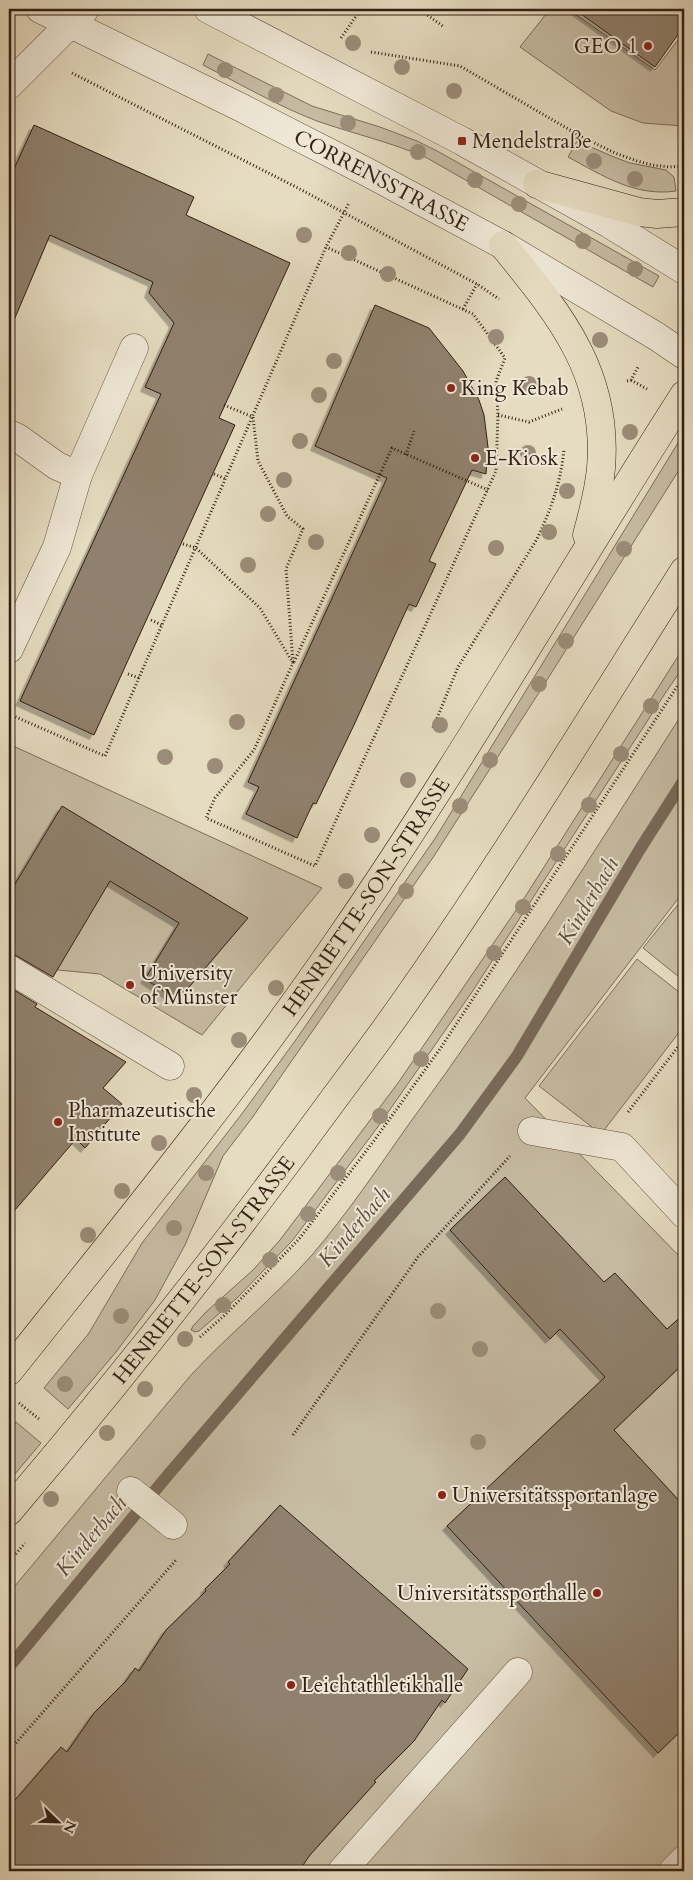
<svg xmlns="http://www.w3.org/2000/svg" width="693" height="1880" viewBox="0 0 693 1880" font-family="Cardo,serif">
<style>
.green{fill:#c7bca4;stroke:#7c6d5c}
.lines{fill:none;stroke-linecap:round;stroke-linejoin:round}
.stream{stroke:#796958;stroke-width:12}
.building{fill:#90816e;stroke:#321e14;filter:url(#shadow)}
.minor-casing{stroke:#5f4e3f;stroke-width:29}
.major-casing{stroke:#321e14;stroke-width:29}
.path{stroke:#321e14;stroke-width:3;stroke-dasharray:1 2.5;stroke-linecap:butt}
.minor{stroke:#efe8d7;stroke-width:28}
.major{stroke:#e6dcc1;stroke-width:28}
.tree{fill:#9c8d7a}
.poi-dot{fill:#8f2418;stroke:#efe8d7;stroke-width:2}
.labels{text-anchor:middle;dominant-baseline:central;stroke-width:4;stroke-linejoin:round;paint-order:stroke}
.poi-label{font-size:21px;fill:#321e14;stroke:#efe8d7;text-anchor:start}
.street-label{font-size:21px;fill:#321e14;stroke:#efe8d7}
.water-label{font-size:22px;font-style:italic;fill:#5c4a3c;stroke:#efe8d7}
</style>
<defs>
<filter id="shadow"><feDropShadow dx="-4.5" dy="4.5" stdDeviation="0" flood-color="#0004"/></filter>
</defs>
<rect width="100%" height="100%" fill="#e6dcc1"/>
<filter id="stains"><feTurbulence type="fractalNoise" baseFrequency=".004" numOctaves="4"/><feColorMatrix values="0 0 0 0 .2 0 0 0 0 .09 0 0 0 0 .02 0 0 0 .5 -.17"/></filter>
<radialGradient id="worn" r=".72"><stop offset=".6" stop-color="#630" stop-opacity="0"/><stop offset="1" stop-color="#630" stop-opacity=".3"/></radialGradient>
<g class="green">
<polygon points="550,9 568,9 655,70 684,32 684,126 643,123 611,111 520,47"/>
<path d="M208,54L312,106L380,127L417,141L439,152L659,276L653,287L427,158C391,142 354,134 317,121C278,106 240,84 203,65Z"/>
<path d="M577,141L614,157L630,163L666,170L674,177L676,191C636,197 603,176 568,157Z"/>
<polygon points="681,438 684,441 684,462 540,691 434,856 252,1118 223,1156 185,1245 155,1300 116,1352 68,1409 44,1388 89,1333 142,1243 241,1115 295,1041 436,837"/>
<polygon points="684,647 684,666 666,692 472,992 377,1128 292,1241 237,1298 199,1331 195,1332 191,1330 193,1326 206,1312 253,1270 280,1240 398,1083 523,900"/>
<path d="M684,711V891L525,1098L684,1261V1871H9V1593L191,1375C230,1333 274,1298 312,1255C347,1214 378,1168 409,1124C507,991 595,850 684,711Z"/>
<polygon points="9,744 322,888 202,1035 100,974 48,969 9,946"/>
<polygon points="684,897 684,981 643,948"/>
<polygon points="637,959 684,996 684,1026 601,1134 539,1086"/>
<polygon points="16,1422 41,1443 9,1481 9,1431"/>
</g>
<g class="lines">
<polyline class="stream" points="9,1667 168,1475 460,1134 517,1056 640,849 684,780"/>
</g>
<g class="building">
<polygon points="574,9 684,9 684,26 655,67"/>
<polygon points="34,125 194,197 186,215 290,263 219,418 235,425 94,735 20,701 161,394 145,387 174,323 149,293 153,282 50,235 9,332 9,180"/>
<polygon points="375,305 429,328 463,371 479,400 484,415 488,447 486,474 472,470 429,561 436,564 416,607 409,604 354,725 316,804 313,803 297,838 246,814 259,787 248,782 387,478 315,446"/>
<polygon points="62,806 248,918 178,1000 145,979 179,923 110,881 53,977 17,956 9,953 9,894"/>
<polygon points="9,987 37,1004 35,1007 126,1062 103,1088 122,1104 85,1148 76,1139 9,1217"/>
<polygon points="505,1177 604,1282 615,1273 667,1329 684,1314 684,1363 614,1430 684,1506 684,1728 658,1753 447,1526 605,1377 560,1329 550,1339 450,1230"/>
<polygon points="280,1505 468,1669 445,1703 442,1700 414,1741 374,1781 376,1782 310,1855 299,1871 9,1871 9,1807 61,1747 67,1752 94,1713 126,1681 135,1668 139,1671 166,1630 206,1591 205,1589 230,1564 228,1562"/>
</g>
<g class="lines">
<defs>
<g id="minor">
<path id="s1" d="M40,9L240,107L365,171L503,245L656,336L684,355"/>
<polyline points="208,9 462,141 608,223 684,270"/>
<polyline points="9,85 85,9"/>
<polyline points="9,434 18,438 57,466 78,475"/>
<polyline points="9,649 57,547 78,475 134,348"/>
<polyline points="9,969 170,1066"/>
<polyline points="532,1131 622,1147 684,1214"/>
<polyline points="131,1491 173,1525"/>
<polyline points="342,1871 518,1672"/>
<polyline points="673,1871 684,1860"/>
</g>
<g id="major">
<polyline points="537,184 639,212 657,214 684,212"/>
<path d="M503,245C559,314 609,373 601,468C599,491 593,513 587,535"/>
<path id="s2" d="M9,1371C122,1229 237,1089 339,940C461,763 568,576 684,395"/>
<path id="s3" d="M9,1511C122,1378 230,1241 333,1100C359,1065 385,1031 409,996C506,858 594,713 684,571"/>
</g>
</defs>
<use href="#minor" class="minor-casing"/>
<use href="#major" class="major-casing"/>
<g class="path">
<polyline points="419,9 444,27"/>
<polyline points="341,38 361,9"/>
<polyline points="371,52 460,66 582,137 615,153 637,161 652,165 669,167 684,166"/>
<polyline points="72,73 296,187 477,284 499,299"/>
<polyline points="463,309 477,284"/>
<polyline points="631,380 647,389"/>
<polyline points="627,381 631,380 638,367"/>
<polyline points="224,405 253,417 258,461 287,516 303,529 286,569 293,662"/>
<polyline points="498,415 529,422 562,409"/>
<polyline points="406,455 414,431"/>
<polyline points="214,474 226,479"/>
<polyline points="183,544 196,548 260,608 293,663 254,750 215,798 206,818 315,866 496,471 498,415 496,381 505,358 473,314 326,247"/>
<polyline points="151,620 162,625"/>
<polyline points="294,662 392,448 488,490"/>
<polyline points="128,674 139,678"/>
<polyline points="9,714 105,756 326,247 349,203"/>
<path d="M433,728L458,667L537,539C551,509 561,482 564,449"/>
<polyline points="628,1112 684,1039"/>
<polyline points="200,1337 226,1314 299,1239 373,1142 440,1049 684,676"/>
<polyline points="19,1403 39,1419"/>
<polyline points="293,1435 418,1257 510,1156"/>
<polyline points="9,1562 25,1543"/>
<polyline points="9,1751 176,1560"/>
</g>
<use href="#minor" class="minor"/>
<use href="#major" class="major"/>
</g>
<g class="tree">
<circle cx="353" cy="43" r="8"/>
<circle cx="402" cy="67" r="8"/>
<circle cx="225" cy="70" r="8"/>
<circle cx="454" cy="91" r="8"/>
<circle cx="276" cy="95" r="8"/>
<circle cx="348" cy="123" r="8"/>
<circle cx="418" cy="152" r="8"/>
<circle cx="594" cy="161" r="8"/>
<circle cx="635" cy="179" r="8"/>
<circle cx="475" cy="180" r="8"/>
<circle cx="519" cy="204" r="8"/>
<circle cx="304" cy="235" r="8"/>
<circle cx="583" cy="241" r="8"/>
<circle cx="349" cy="253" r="8"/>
<circle cx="635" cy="269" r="8"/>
<circle cx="388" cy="274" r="8"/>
<circle cx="496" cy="337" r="8"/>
<circle cx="600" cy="340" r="8"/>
<circle cx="334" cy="361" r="8"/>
<circle cx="529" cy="384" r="8"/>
<circle cx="319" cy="395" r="8"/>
<circle cx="630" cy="432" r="8"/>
<circle cx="300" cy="441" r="8"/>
<circle cx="528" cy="453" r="8"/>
<circle cx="284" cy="480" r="8"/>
<circle cx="567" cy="491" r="8"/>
<circle cx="268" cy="514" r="8"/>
<circle cx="549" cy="532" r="8"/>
<circle cx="316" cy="542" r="8"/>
<circle cx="496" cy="548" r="8"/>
<circle cx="624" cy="549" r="8"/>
<circle cx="248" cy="565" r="8"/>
<circle cx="566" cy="641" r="8"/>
<circle cx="539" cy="684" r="8"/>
<circle cx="651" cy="706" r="8"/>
<circle cx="237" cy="722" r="8"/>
<circle cx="440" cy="725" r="8"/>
<circle cx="621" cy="754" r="8"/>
<circle cx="165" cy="757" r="8"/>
<circle cx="490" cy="760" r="8"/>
<circle cx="215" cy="766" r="8"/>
<circle cx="408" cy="780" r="8"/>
<circle cx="589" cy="805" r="8"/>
<circle cx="460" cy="806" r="8"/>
<circle cx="372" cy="835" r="8"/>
<circle cx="558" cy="854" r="8"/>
<circle cx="346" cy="881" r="8"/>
<circle cx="406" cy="891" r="8"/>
<circle cx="523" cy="907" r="8"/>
<circle cx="494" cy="953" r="8"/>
<circle cx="276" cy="988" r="8"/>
<circle cx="239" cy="1040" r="8"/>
<circle cx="421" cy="1059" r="8"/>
<circle cx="194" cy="1095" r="8"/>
<circle cx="380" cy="1116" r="8"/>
<circle cx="159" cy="1143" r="8"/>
<circle cx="206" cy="1173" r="8"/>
<circle cx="338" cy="1173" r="8"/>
<circle cx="122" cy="1191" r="8"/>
<circle cx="308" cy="1214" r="8"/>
<circle cx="174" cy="1228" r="8"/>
<circle cx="88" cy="1235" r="8"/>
<circle cx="270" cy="1260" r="8"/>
<circle cx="223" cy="1305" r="8"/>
<circle cx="438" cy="1311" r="8"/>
<circle cx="121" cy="1316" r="8"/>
<circle cx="185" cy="1339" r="8"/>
<circle cx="480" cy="1349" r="8"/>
<circle cx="65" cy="1384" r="8"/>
<circle cx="145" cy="1389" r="8"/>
<circle cx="107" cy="1433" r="8"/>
<circle cx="478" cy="1442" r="8"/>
<circle cx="51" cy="1499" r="8"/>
</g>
<g class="poi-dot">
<circle cx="648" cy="46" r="5"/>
<rect x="457" y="136" width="10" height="10" rx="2.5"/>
<circle cx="451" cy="388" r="5"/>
<circle cx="475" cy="458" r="5"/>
<circle cx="130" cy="985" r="5"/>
<circle cx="58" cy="1122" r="5"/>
<circle cx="442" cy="1495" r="5"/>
<circle cx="597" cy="1593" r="5"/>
<circle cx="291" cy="1685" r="5"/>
</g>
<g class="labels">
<g class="poi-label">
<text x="638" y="46" text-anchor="end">GEO 1</text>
<text x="472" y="141">Mendelstraße</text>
<text x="461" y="388">King Kebab</text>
<text x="485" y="458">E-Kiosk</text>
<text x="140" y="973">University<tspan x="140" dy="24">of Münster</tspan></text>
<text x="68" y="1110">Pharmazeutische<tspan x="68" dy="24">Institute</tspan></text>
<text x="452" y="1495">Universitätssportanlage</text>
<text x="587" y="1593" text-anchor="end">Universitätssporthalle</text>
<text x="301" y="1685">Leichtathletikhalle</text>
</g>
<g class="street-label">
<text stroke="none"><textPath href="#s1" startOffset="382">CORRENSSTRASSE</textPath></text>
<text stroke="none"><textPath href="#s2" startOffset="594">HENRIETTE-SON-STRASSE</textPath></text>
<text stroke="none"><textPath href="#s3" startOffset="310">HENRIETTE-SON-STRASSE</textPath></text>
</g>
<g class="water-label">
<text transform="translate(588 901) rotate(-59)">Kinderbach</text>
<text transform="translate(354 1227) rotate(-49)">Kinderbach</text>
<text transform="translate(91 1536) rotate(-50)">Kinderbach</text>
</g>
</g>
<rect width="693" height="1880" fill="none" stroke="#e6dcc1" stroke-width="30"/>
<rect x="10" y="10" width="673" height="1860" fill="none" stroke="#321e14" stroke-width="2.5"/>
<rect x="15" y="15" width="663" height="1850" fill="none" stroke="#321e14"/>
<g transform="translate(58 1822) rotate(113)" stroke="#efe8d7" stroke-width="4" paint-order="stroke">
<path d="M0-4L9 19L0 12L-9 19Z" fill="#321e14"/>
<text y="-8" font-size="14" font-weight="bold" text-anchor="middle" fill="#321e14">N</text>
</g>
<rect width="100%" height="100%" filter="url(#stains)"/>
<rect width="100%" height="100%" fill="url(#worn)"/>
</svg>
